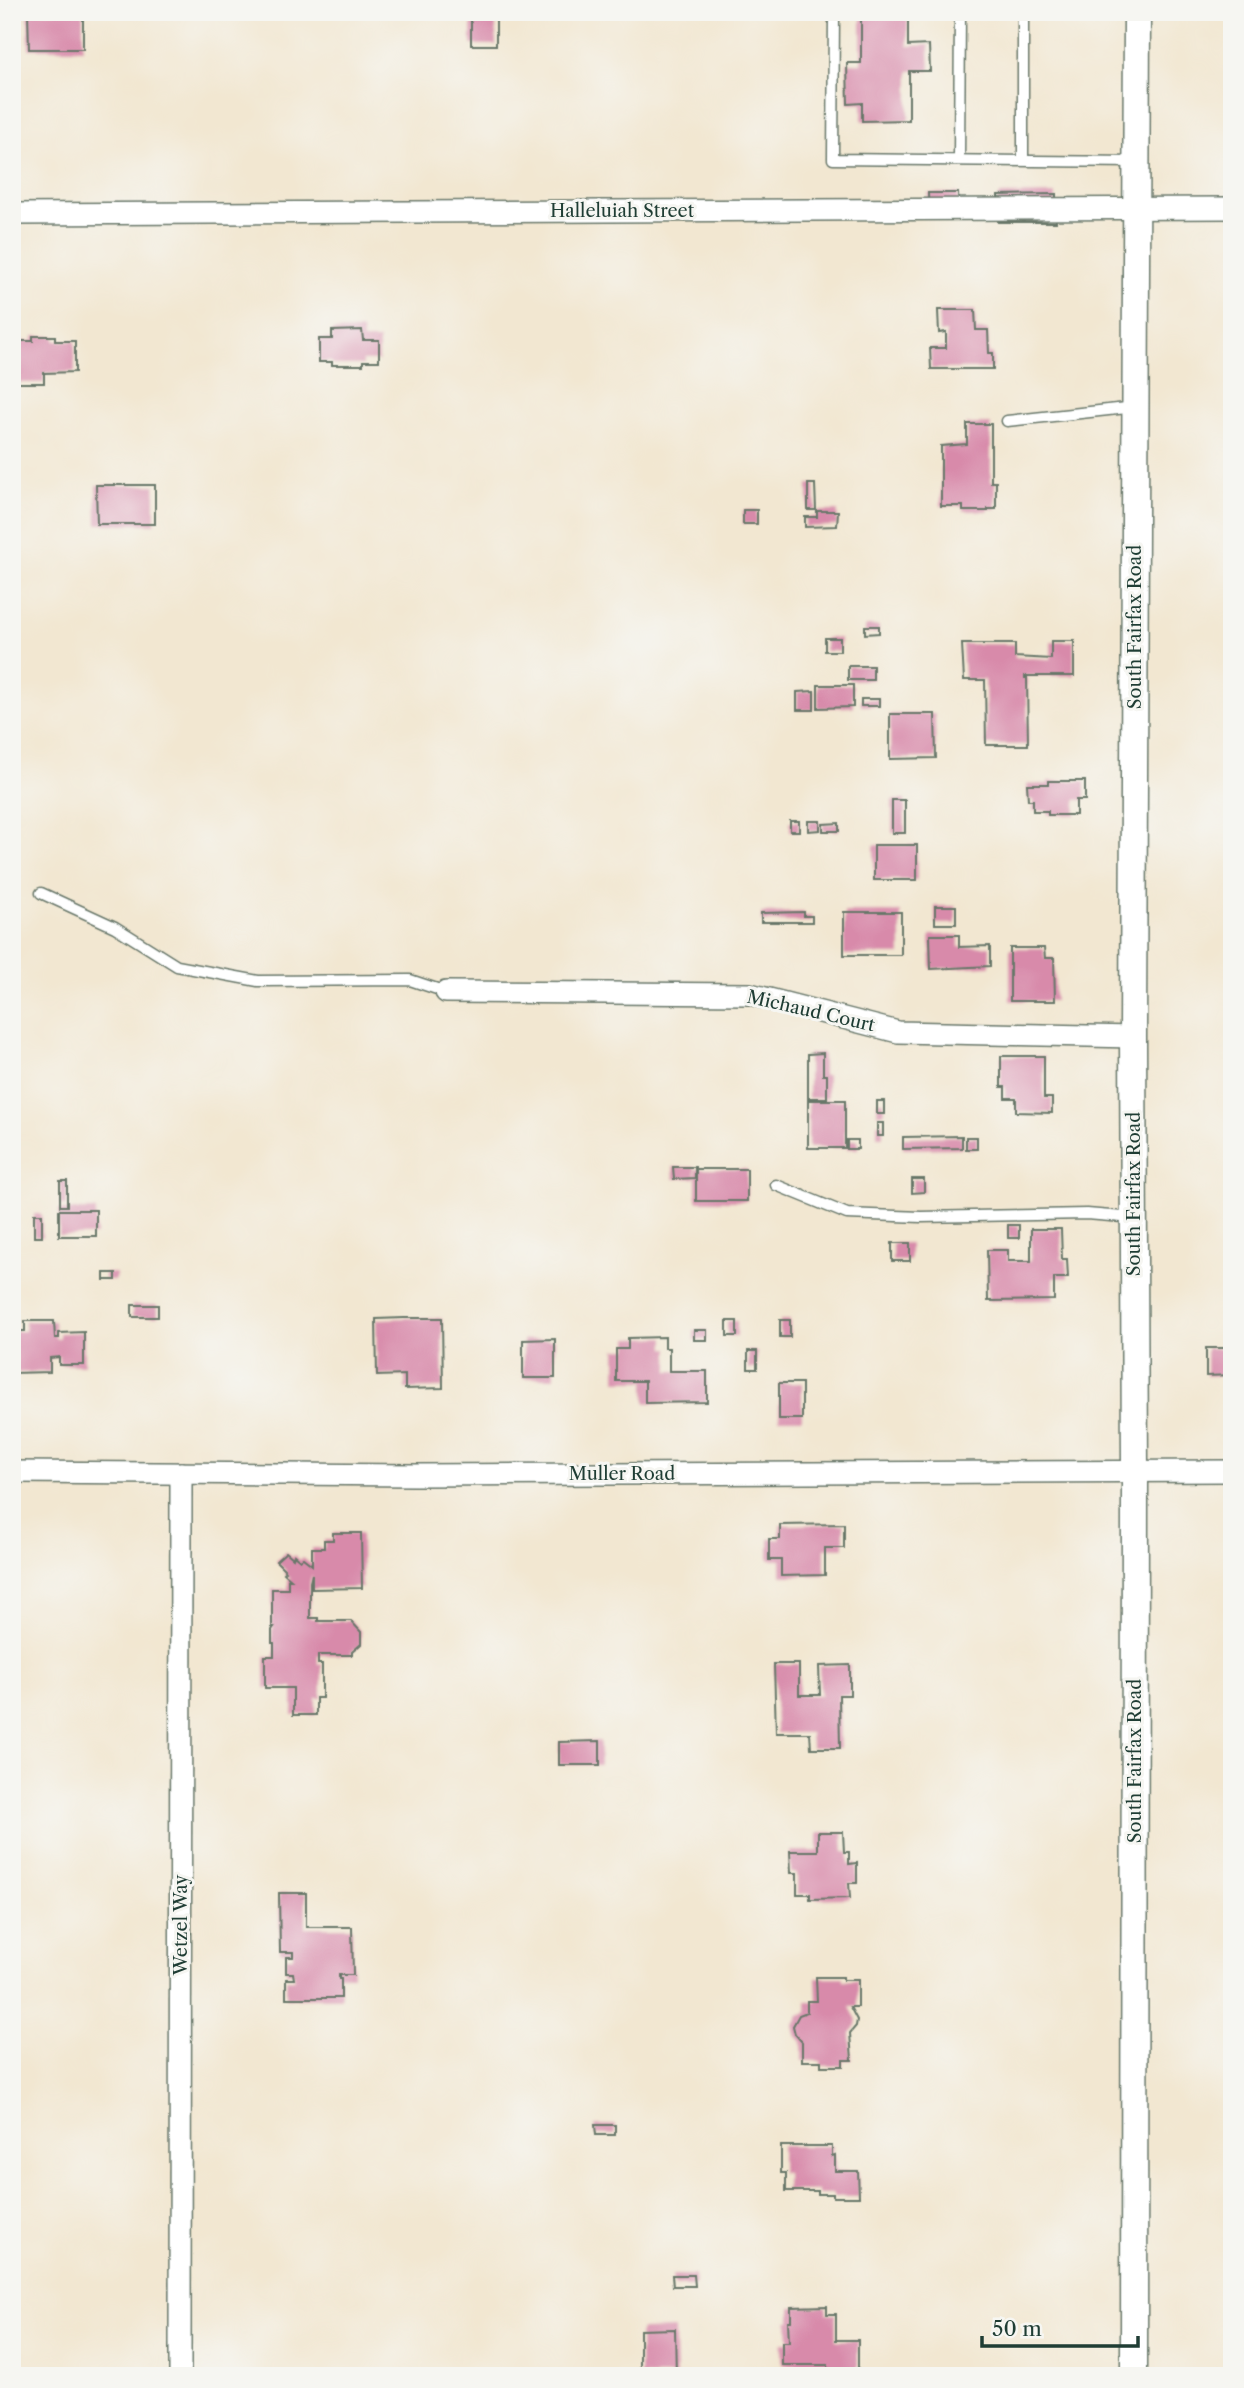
<svg xmlns="http://www.w3.org/2000/svg" width="1244" height="2388" viewBox="0 0 1244 2388" font-family="'Libre Caslon Text',serif">
<style>
.building{fill:#d88aaa}
.lines{fill:none;stroke-linecap:round;stroke-linejoin:round}
.service-casing{stroke:#69786b;stroke-width:13}
.minor-casing{stroke:#69786b;stroke-width:24}
.tertiary-casing{stroke:#69786b;stroke-width:29}
.service{stroke:#fff;stroke-width:10}
.minor{stroke:#fff;stroke-width:21}
.tertiary{stroke:#fff;stroke-width:26}
.labels{text-anchor:middle;dominant-baseline:central;stroke-width:6;stroke-linejoin:round;paint-order:stroke}
.street-label{font-size:18px;fill:#1f3d34;stroke:#f6f6f2}
</style>
<rect width="100%" height="100%" fill="#f6f6f2"/>
<filter id="ink" filterUnits="userSpaceOnUse"><feTurbulence type="fractalNoise" baseFrequency=".0143" numOctaves="2"/><feDisplacementMap in="SourceGraphic" scale="14" xChannelSelector="R" yChannelSelector="G"/><feConvolveMatrix kernelMatrix="1 2 1 2 8 2 1 2 1" color-interpolation-filters="sRGB"/></filter>
<filter id="wash" filterUnits="userSpaceOnUse"><feTurbulence type="fractalNoise" baseFrequency=".00686" numOctaves="4" result="noise"/><feDisplacementMap in="SourceGraphic" scale="28" xChannelSelector="R" yChannelSelector="G"/><feGaussianBlur stdDeviation="1.57" result="paint"/><feColorMatrix in="noise" values="0 0 0 0 0 0 0 0 0 0 0 0 0 0 0 0 0 1.4 0 .05"/><feComposite in="paint" operator="in"/></filter>
<g filter="url(#wash)">
<rect width="100%" height="100%" fill="#f2e7d1"/>
<g id="blocks">
<g class="building">
<polygon points="28,12 83,12 83,49 29,49"/>
<rect x="369" y="12" width="31" height="3"/>
<rect x="471" y="12" width="25" height="33"/>
<polygon points="861,12 908,12 908,46 929,45 930,71 909,71 909,120 862,121 862,103 848,104 847,63 861,63"/>
<polygon points="928,193 958,193 959,216 929,217"/>
<polygon points="1056,194 1056,222 998,222 998,195"/>
<polygon points="938,310 975,310 976,330 988,330 989,353 993,353 993,369 931,369 930,348 946,348 946,332 939,333"/>
<polygon points="362,330 363,340 379,340 379,361 363,361 363,365 332,365 332,362 319,362 319,339 332,339 332,331"/>
<polygon points="33,336 55,336 55,341 75,341 75,372 44,373 44,383 12,383 12,341 33,341"/>
<polygon points="967,424 991,424 991,482 996,482 996,509 988,509 988,511 963,511 963,506 941,506 941,446 967,444"/>
<polygon points="808,484 815,484 816,510 808,510"/>
<polygon points="96,485 155,485 155,524 97,524"/>
<rect x="743" y="510" width="14" height="14"/>
<polygon points="817,511 838,511 837,526 805,527 805,517 817,517"/>
<polygon points="865,626 879,626 879,633 865,634"/>
<rect x="825" y="638" width="15" height="13"/>
<polygon points="1051,641 1074,641 1074,676 1025,676 1025,678 1027,678 1028,745 986,745 985,680 964,680 962,644 1015,644 1015,657 1051,659"/>
<rect x="848" y="666" width="25" height="14"/>
<polygon points="818,685 853,685 853,707 818,708"/>
<polygon points="814,691 814,710 797,710 797,692"/>
<rect x="861" y="699" width="18" height="7"/>
<polygon points="890,714 935,714 936,758 890,759"/>
<polygon points="1048,781 1085,781 1085,800 1076,800 1076,815 1048,815 1048,811 1033,811 1033,800 1028,800 1027,784 1048,784"/>
<rect x="892" y="800" width="13" height="33"/>
<rect x="790" y="821" width="9" height="10"/>
<polygon points="808,821 820,821 820,830 808,831"/>
<polygon points="839,823 839,831 823,831 823,824"/>
<rect x="874" y="845" width="43" height="35"/>
<rect x="935" y="906" width="21" height="18"/>
<polygon points="804,912 804,916 812,916 812,922 761,922 761,913"/>
<rect x="844" y="912" width="57" height="43"/>
<polygon points="930,935 959,935 959,947 990,946 990,966 931,969"/>
<polygon points="1010,948 1044,948 1045,958 1054,958 1055,1001 1010,1001"/>
<polygon points="823,1053 823,1075 827,1075 827,1098 808,1098 808,1054"/>
<polygon points="1001,1056 1044,1056 1044,1098 1052,1098 1052,1113 1016,1112 1016,1098 1005,1098 1005,1087 1001,1087"/>
<rect x="808" y="1100" width="37" height="48"/>
<rect x="877" y="1101" width="7" height="13"/>
<rect x="877" y="1123" width="6" height="13"/>
<polygon points="962,1136 962,1148 903,1149 903,1137"/>
<rect x="966" y="1137" width="11" height="12"/>
<rect x="847" y="1140" width="11" height="9"/>
<polygon points="673,1167 695,1167 695,1178 674,1179"/>
<rect x="696" y="1169" width="51" height="32"/>
<polygon points="912,1179 924,1179 924,1192 912,1193"/>
<rect x="60" y="1181" width="7" height="25"/>
<rect x="59" y="1210" width="37" height="26"/>
<rect x="34" y="1214" width="8" height="23"/>
<rect x="1008" y="1225" width="11" height="13"/>
<polygon points="1031,1229 1061,1229 1062,1259 1067,1259 1068,1278 1054,1278 1054,1300 988,1301 987,1250 1008,1250 1008,1261 1031,1261"/>
<rect x="892" y="1243" width="18" height="18"/>
<rect x="104" y="1273" width="12" height="7"/>
<rect x="132" y="1305" width="26" height="12"/>
<polygon points="404,1318 442,1318 443,1388 405,1389 405,1375 377,1376 376,1319"/>
<rect x="780" y="1320" width="10" height="17"/>
<polygon points="25,1321 54,1321 55,1338 59,1338 59,1333 84,1332 84,1365 59,1365 59,1357 50,1358 50,1372 12,1373 12,1331 25,1331"/>
<rect x="727" y="1321" width="10" height="15"/>
<rect x="694" y="1330" width="13" height="10"/>
<polygon points="665,1337 665,1348 669,1348 669,1371 707,1371 707,1402 645,1403 645,1381 616,1381 616,1349 628,1349 628,1338"/>
<polygon points="555,1339 555,1378 523,1378 523,1340"/>
<polygon points="1206,1348 1232,1348 1232,1375 1206,1376"/>
<rect x="748" y="1351" width="9" height="18"/>
<rect x="779" y="1383" width="23" height="36"/>
<polygon points="844,1524 844,1548 825,1548 825,1575 781,1576 781,1560 769,1560 769,1539 780,1539 780,1525"/>
<polygon points="333,1533 361,1533 362,1588 312,1589 312,1574 310,1582 310,1618 318,1618 318,1621 351,1621 361,1632 361,1644 352,1652 352,1655 318,1655 318,1664 322,1664 322,1698 316,1698 316,1715 293,1715 293,1688 265,1688 265,1656 274,1656 274,1643 272,1643 272,1630 274,1627 272,1627 272,1589 288,1589 288,1579 291,1579 284,1573 286,1571 276,1561 286,1552 293,1558 294,1555 300,1560 303,1558 312,1565 312,1548 324,1548 324,1540 333,1540"/>
<polygon points="774,1664 799,1664 799,1695 820,1695 819,1666 850,1665 850,1695 839,1695 840,1748 811,1748 810,1733 776,1733"/>
<polygon points="600,1741 600,1765 559,1765 559,1742"/>
<polygon points="818,1832 843,1832 844,1852 849,1852 849,1864 857,1863 857,1883 849,1883 850,1898 810,1899 810,1894 797,1894 797,1873 791,1873 790,1851 818,1851"/>
<polygon points="279,1893 306,1893 306,1927 352,1927 353,1975 339,1975 339,1979 341,1979 341,1998 286,1998 286,1979 294,1979 293,1973 286,1973 286,1957 293,1957 293,1952 280,1952"/>
<polygon points="816,1977 843,1977 843,1980 858,1980 858,2007 850,2007 857,2020 856,2026 850,2033 852,2060 843,2060 843,2066 821,2066 821,2061 802,2061 802,2042 795,2034 793,2026 799,2015 807,2012 807,2001 817,2001"/>
<polygon points="595,2125 615,2125 615,2135 596,2135"/>
<polygon points="781,2146 832,2146 832,2156 835,2155 835,2171 858,2171 859,2197 833,2197 833,2194 818,2194 818,2191 786,2191 786,2173 781,2173"/>
<polygon points="672,2275 694,2275 695,2286 673,2286"/>
<polygon points="827,2306 827,2314 836,2314 836,2340 858,2340 858,2372 828,2372 828,2365 782,2365 782,2342 789,2342 788,2321 791,2321 791,2307"/>
<polygon points="675,2329 676,2376 640,2376 640,2330"/>
</g>
</g>
</g>
<g filter="url(#ink)">
<use href="#blocks" fill-opacity="0" stroke="#69786b" stroke-width="2"/>
<g class="lines">
<defs>
<g id="service">
<polyline points="834,12 833,159 1136,162"/>
<polyline points="1023,12 1023,159"/>
<polyline points="959,159 960,12"/>
<polyline points="1007,421 1136,407"/>
<polyline points="41,893 115,927 177,966 258,981 410,980 446,992"/>
<polyline points="776,1185 847,1214 921,1217 1087,1214 1134,1218"/>
</g>
<g id="minor">
<polyline points="12,214 1232,208"/>
<polyline points="446,992 750,994 898,1032 1133,1037"/>
<polyline points="12,1472 416,1475 1232,1471"/>
<polyline points="180,2376 181,1473"/>
</g>
<polyline id="tertiary" points="1134,2376 1135,1472 1133,1037 1137,12"/>
</defs>
<use href="#service" class="service-casing"/>
<use href="#minor" class="minor-casing"/>
<use href="#tertiary" class="tertiary-casing"/>
<use href="#service" class="service"/>
<use href="#minor" class="minor"/>
<use href="#tertiary" class="tertiary"/>
</g>
</g>
<g class="labels">
<g class="street-label">
<text x="622" y="211">Halleluiah Street</text>
<text transform="translate(1135 627) rotate(-90)">South Fairfax Road</text>
<text transform="translate(811 1011) rotate(13)">Michaud Court</text>
<text transform="translate(1134 1194) rotate(-90)">South Fairfax Road</text>
<text x="622" y="1474">Muller Road</text>
<text transform="translate(1135 1761) rotate(-90)">South Fairfax Road</text>
<text transform="translate(181 1925) rotate(-90)">Wetzel Way</text>
</g>
</g>
<rect width="1244" height="2388" fill="none" stroke="#f6f6f2" stroke-width="42"/>
<path d="M982 2336v10h156v-10" fill="none" stroke="#1f3d34" stroke-width="3.5"/>
<text x="992" y="2336" font-size="21" fill="#1f3d34" stroke="#f6f6f2" stroke-width="5" paint-order="stroke">50 m</text>
</svg>
